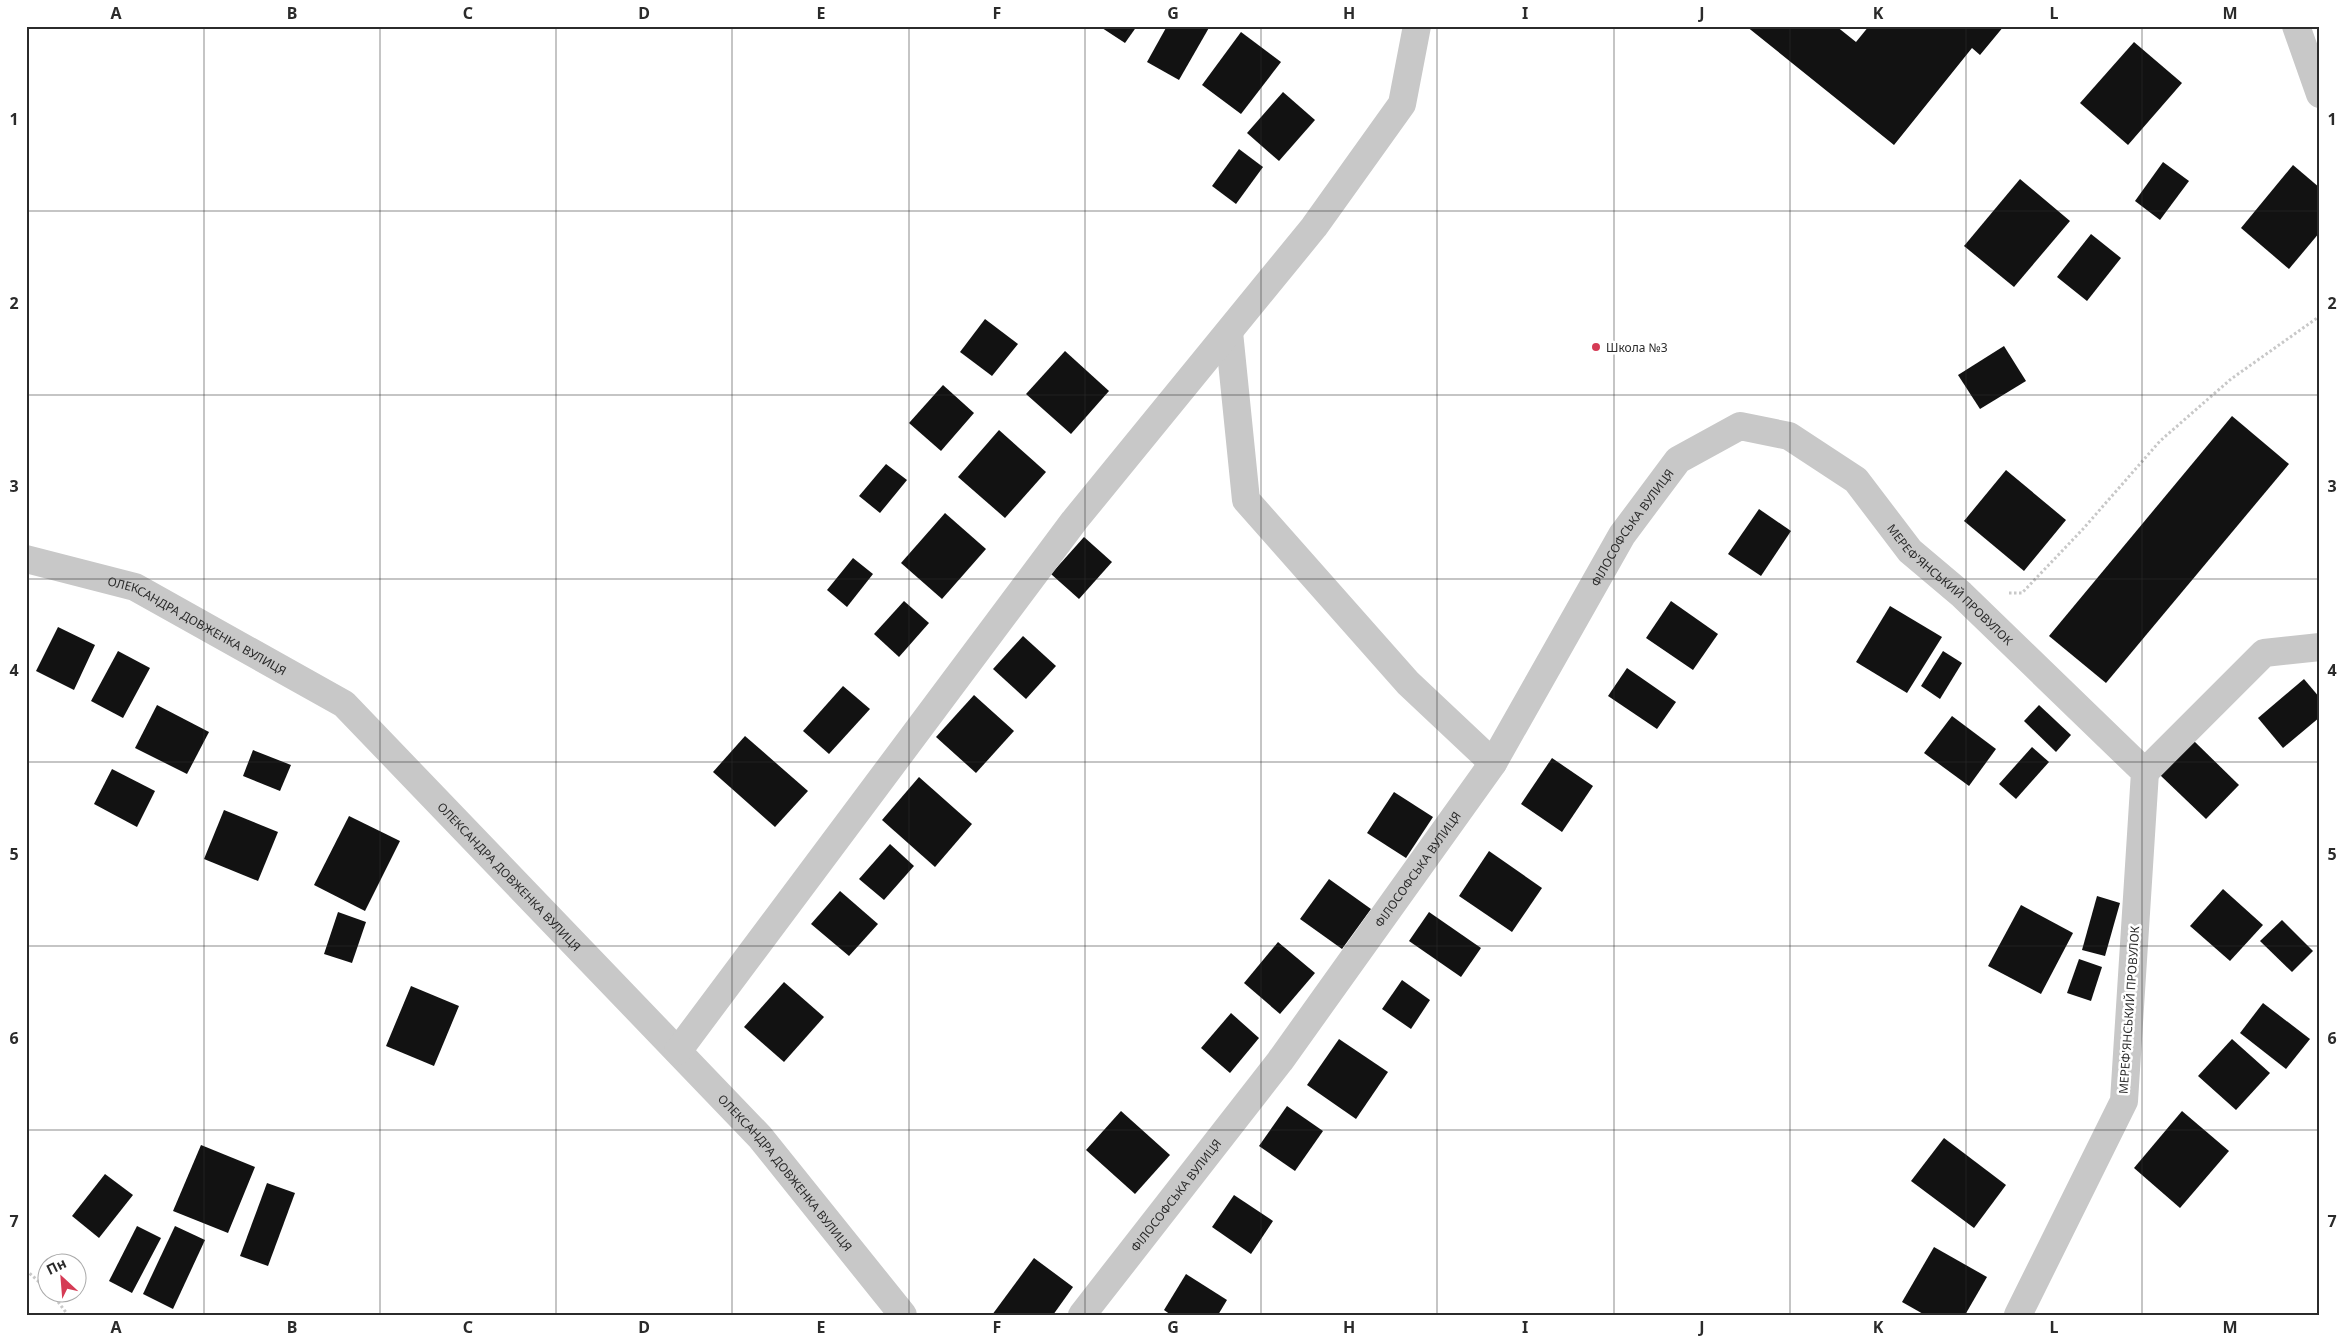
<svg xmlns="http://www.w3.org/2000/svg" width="2346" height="1341" viewBox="0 0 2346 1341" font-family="'Noto Sans',sans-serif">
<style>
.building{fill:#121212}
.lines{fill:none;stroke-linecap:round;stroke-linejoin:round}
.path{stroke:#c8c8c8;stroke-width:3;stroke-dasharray:2.5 2.5;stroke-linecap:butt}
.street{stroke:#c8c8c8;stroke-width:28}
.grid{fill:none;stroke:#2b2b2b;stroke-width:1;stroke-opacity:0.55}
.poi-dot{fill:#d53b55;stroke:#fff;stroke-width:2}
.labels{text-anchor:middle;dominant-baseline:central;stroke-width:5;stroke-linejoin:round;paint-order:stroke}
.poi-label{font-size:12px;fill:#2b2b2b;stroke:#fff;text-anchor:start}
.street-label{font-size:12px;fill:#2b2b2b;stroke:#fff}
.neatline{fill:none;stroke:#2b2b2b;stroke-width:2}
.grid-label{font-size:16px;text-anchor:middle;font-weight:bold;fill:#2b2b2b}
</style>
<rect width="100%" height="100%" fill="#fff"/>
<g class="building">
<polygon points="1099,26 1137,26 1125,43"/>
<polygon points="1167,26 1210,26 1179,80 1147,62"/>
<polygon points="1746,26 1836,26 1856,42 1869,26 2004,26 1980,55 1972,48 1894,145"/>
<polygon points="1241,32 1281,62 1241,114 1202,85"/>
<polygon points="2134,42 2182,83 2128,145 2080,103"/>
<polygon points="1283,92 1315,120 1279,161 1247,133"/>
<polygon points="1239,149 1263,167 1236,204 1212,186"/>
<polygon points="2163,162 2189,181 2160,220 2135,201"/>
<polygon points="2293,165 2320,188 2320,232 2289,269 2241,228"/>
<polygon points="2020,179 2070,221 2014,287 1964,246"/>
<polygon points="2091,234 2121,258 2087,301 2057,277"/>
<polygon points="985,319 1018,344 992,376 960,352"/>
<polygon points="2004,346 2026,381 1980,409 1958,375"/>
<polygon points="1065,351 1109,391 1071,434 1026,394"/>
<polygon points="943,385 974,413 941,451 909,423"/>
<polygon points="2232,416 2289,464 2106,683 2049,636"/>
<polygon points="999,430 1046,472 1005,518 958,477"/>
<polygon points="886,464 907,480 880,513 859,496"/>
<polygon points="2006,470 2066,520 2024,571 1964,521"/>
<polygon points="1759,509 1791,531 1761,576 1728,554"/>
<polygon points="945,513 986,549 942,599 901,563"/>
<polygon points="1084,537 1112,562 1079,599 1051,574"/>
<polygon points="853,558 873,574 847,607 827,590"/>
<polygon points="904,601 929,623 899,657 874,634"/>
<polygon points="1671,601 1718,634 1693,670 1646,638"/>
<polygon points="1890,606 1942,637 1907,693 1856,662"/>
<polygon points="58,627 95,645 74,690 36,671"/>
<polygon points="1023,636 1056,666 1026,699 993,669"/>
<polygon points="118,651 150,668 123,718 91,701"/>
<polygon points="1943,651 1962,663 1940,699 1921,686"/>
<polygon points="1627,668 1676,702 1657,729 1608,696"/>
<polygon points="2304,679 2320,698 2320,717 2283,748 2258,718"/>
<polygon points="843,686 870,709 829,754 803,731"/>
<polygon points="974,695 1014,731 976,773 936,737"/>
<polygon points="157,705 209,732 187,774 135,748"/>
<polygon points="2039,705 2071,735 2056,752 2024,721"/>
<polygon points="1952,716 1996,749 1969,786 1924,753"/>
<polygon points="745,736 808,791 775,827 713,772"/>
<polygon points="2194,741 2239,785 2206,819 2160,775"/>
<polygon points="2032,747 2049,762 2016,799 1999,784"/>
<polygon points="253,750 291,765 280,791 243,776"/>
<polygon points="1552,758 1593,786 1562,832 1521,804"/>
<polygon points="112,769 155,791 137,827 94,804"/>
<polygon points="919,777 972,824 935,867 882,820"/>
<polygon points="1394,792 1433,817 1406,858 1367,833"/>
<polygon points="224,810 278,832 258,881 204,859"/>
<polygon points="349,816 400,841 365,911 314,885"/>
<polygon points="890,844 914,866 884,900 859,879"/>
<polygon points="1489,851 1542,888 1512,932 1459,896"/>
<polygon points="1329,879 1371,909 1342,949 1300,919"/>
<polygon points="2223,889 2263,925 2230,961 2190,926"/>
<polygon points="840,891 878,924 849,956 811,924"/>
<polygon points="2097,896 2120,903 2105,956 2082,950"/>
<polygon points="2021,905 2073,933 2041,994 1988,966"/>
<polygon points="338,912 366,922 352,963 324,954"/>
<polygon points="1429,912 1481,948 1461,977 1409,941"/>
<polygon points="2282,920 2313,951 2292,972 2260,941"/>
<polygon points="1278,942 1315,973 1280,1014 1244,983"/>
<polygon points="2079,959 2102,967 2091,1001 2067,993"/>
<polygon points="1402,980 1430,1000 1411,1029 1382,1009"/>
<polygon points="784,982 824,1017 784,1062 744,1027"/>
<polygon points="411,986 459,1006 434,1066 386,1046"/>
<polygon points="2263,1003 2310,1039 2286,1069 2240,1033"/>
<polygon points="1231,1013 1259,1038 1230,1073 1201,1048"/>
<polygon points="1339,1039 1388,1072 1356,1119 1307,1085"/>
<polygon points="2232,1039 2270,1073 2236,1110 2198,1076"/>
<polygon points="1287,1106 1323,1131 1295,1171 1259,1146"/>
<polygon points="1121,1111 1170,1155 1135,1194 1086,1150"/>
<polygon points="2182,1111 2229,1151 2180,1208 2134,1168"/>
<polygon points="1944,1138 2006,1185 1974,1228 1911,1181"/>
<polygon points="201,1145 255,1167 228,1233 173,1211"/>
<polygon points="105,1174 133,1195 99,1238 72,1216"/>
<polygon points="267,1183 295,1193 268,1266 240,1256"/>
<polygon points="1234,1195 1273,1221 1251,1254 1212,1227"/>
<polygon points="137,1226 161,1238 132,1293 109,1281"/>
<polygon points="175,1226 205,1240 173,1309 143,1294"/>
<polygon points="1934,1247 1987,1277 1965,1315 1925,1315 1902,1302"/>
<polygon points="1034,1258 1073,1287 1053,1315 992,1315"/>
<polygon points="1186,1274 1227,1300 1218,1315 1171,1315 1164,1310"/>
</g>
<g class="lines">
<g class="path">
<polyline points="2009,593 2022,593 2083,529 2160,441 2231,379 2320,316"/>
<polyline points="26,1270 48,1290"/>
<polyline points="52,1294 68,1315"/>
</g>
<g class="street">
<polyline points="2296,26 2320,94"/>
<polyline points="1229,332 1246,500 1408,683 1493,763"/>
<path id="s1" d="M26,559L135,587L344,704L760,1137L903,1315"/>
<polyline points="2145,772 2264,653 2320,647"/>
<polyline points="678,1051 1074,521 1314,227 1402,104 1417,26"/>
<path id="s2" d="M1082,1315L1280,1061L1493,763L1622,535L1678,460L1740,426L1789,436L1856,480L1910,551L1961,594L2145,772L2124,1101L2018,1315"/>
</g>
</g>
<path class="grid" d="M204,26V1315M380,26V1315M556,26V1315M732,26V1315M909,26V1315M1085,26V1315M1261,26V1315M1437,26V1315M1614,26V1315M1790,26V1315M1966,26V1315M2142,26V1315M26,211H2320M26,395H2320M26,579H2320M26,762H2320M26,946H2320M26,1130H2320"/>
<circle class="poi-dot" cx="1596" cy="347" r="5"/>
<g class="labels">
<g class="poi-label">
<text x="1606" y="347">Школа №3</text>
</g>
<g class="street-label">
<text stroke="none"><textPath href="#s2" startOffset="962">ФІЛОСОФСЬКА ВУЛИЦЯ</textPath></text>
<text stroke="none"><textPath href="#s2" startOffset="1386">МЕРЕФ'ЯНСЬКИЙ ПРОВУЛОК</textPath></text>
<text stroke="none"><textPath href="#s1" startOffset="185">ОЛЕКСАНДРА ДОВЖЕНКА ВУЛИЦЯ</textPath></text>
<text stroke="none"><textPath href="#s2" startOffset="558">ФІЛОСОФСЬКА ВУЛИЦЯ</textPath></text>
<text stroke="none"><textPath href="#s1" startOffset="591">ОЛЕКСАНДРА ДОВЖЕНКА ВУЛИЦЯ</textPath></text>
<text transform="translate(2129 1010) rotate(-86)">МЕРЕФ'ЯНСЬКИЙ ПРОВУЛОК</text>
<text stroke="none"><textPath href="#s1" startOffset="996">ОЛЕКСАНДРА ДОВЖЕНКА ВУЛИЦЯ</textPath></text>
<text stroke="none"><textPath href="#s2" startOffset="152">ФІЛОСОФСЬКА ВУЛИЦЯ</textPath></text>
</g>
</g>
<rect width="2346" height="1341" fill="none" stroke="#ffffff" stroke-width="55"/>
<g transform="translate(62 1278) rotate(334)"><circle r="24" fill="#ffffff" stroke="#aaaaaa"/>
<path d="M0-4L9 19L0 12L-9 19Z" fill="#d53b55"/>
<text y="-8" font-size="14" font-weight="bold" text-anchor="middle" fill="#2b2b2b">Пн</text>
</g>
<rect x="28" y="28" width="2290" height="1286" class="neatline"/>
<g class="grid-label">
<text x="116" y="19">A</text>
<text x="292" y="19">B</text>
<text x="468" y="19">C</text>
<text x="644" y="19">D</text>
<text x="821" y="19">E</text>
<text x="997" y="19">F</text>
<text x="1173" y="19">G</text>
<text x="1349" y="19">H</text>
<text x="1525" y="19">I</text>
<text x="1702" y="19">J</text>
<text x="1878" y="19">K</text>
<text x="2054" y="19">L</text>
<text x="2230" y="19">M</text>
<text x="14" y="125">1</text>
<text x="2332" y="125">1</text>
<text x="14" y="309">2</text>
<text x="2332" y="309">2</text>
<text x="14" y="492">3</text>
<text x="2332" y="492">3</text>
<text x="14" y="676">4</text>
<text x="2332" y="676">4</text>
<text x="14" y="860">5</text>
<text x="2332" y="860">5</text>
<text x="14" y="1044">6</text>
<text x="2332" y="1044">6</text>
<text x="14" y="1227">7</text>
<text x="2332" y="1227">7</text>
<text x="116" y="1333">A</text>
<text x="292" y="1333">B</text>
<text x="468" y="1333">C</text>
<text x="644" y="1333">D</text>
<text x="821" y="1333">E</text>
<text x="997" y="1333">F</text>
<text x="1173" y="1333">G</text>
<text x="1349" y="1333">H</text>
<text x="1525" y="1333">I</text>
<text x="1702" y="1333">J</text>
<text x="1878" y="1333">K</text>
<text x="2054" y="1333">L</text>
<text x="2230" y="1333">M</text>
</g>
</svg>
